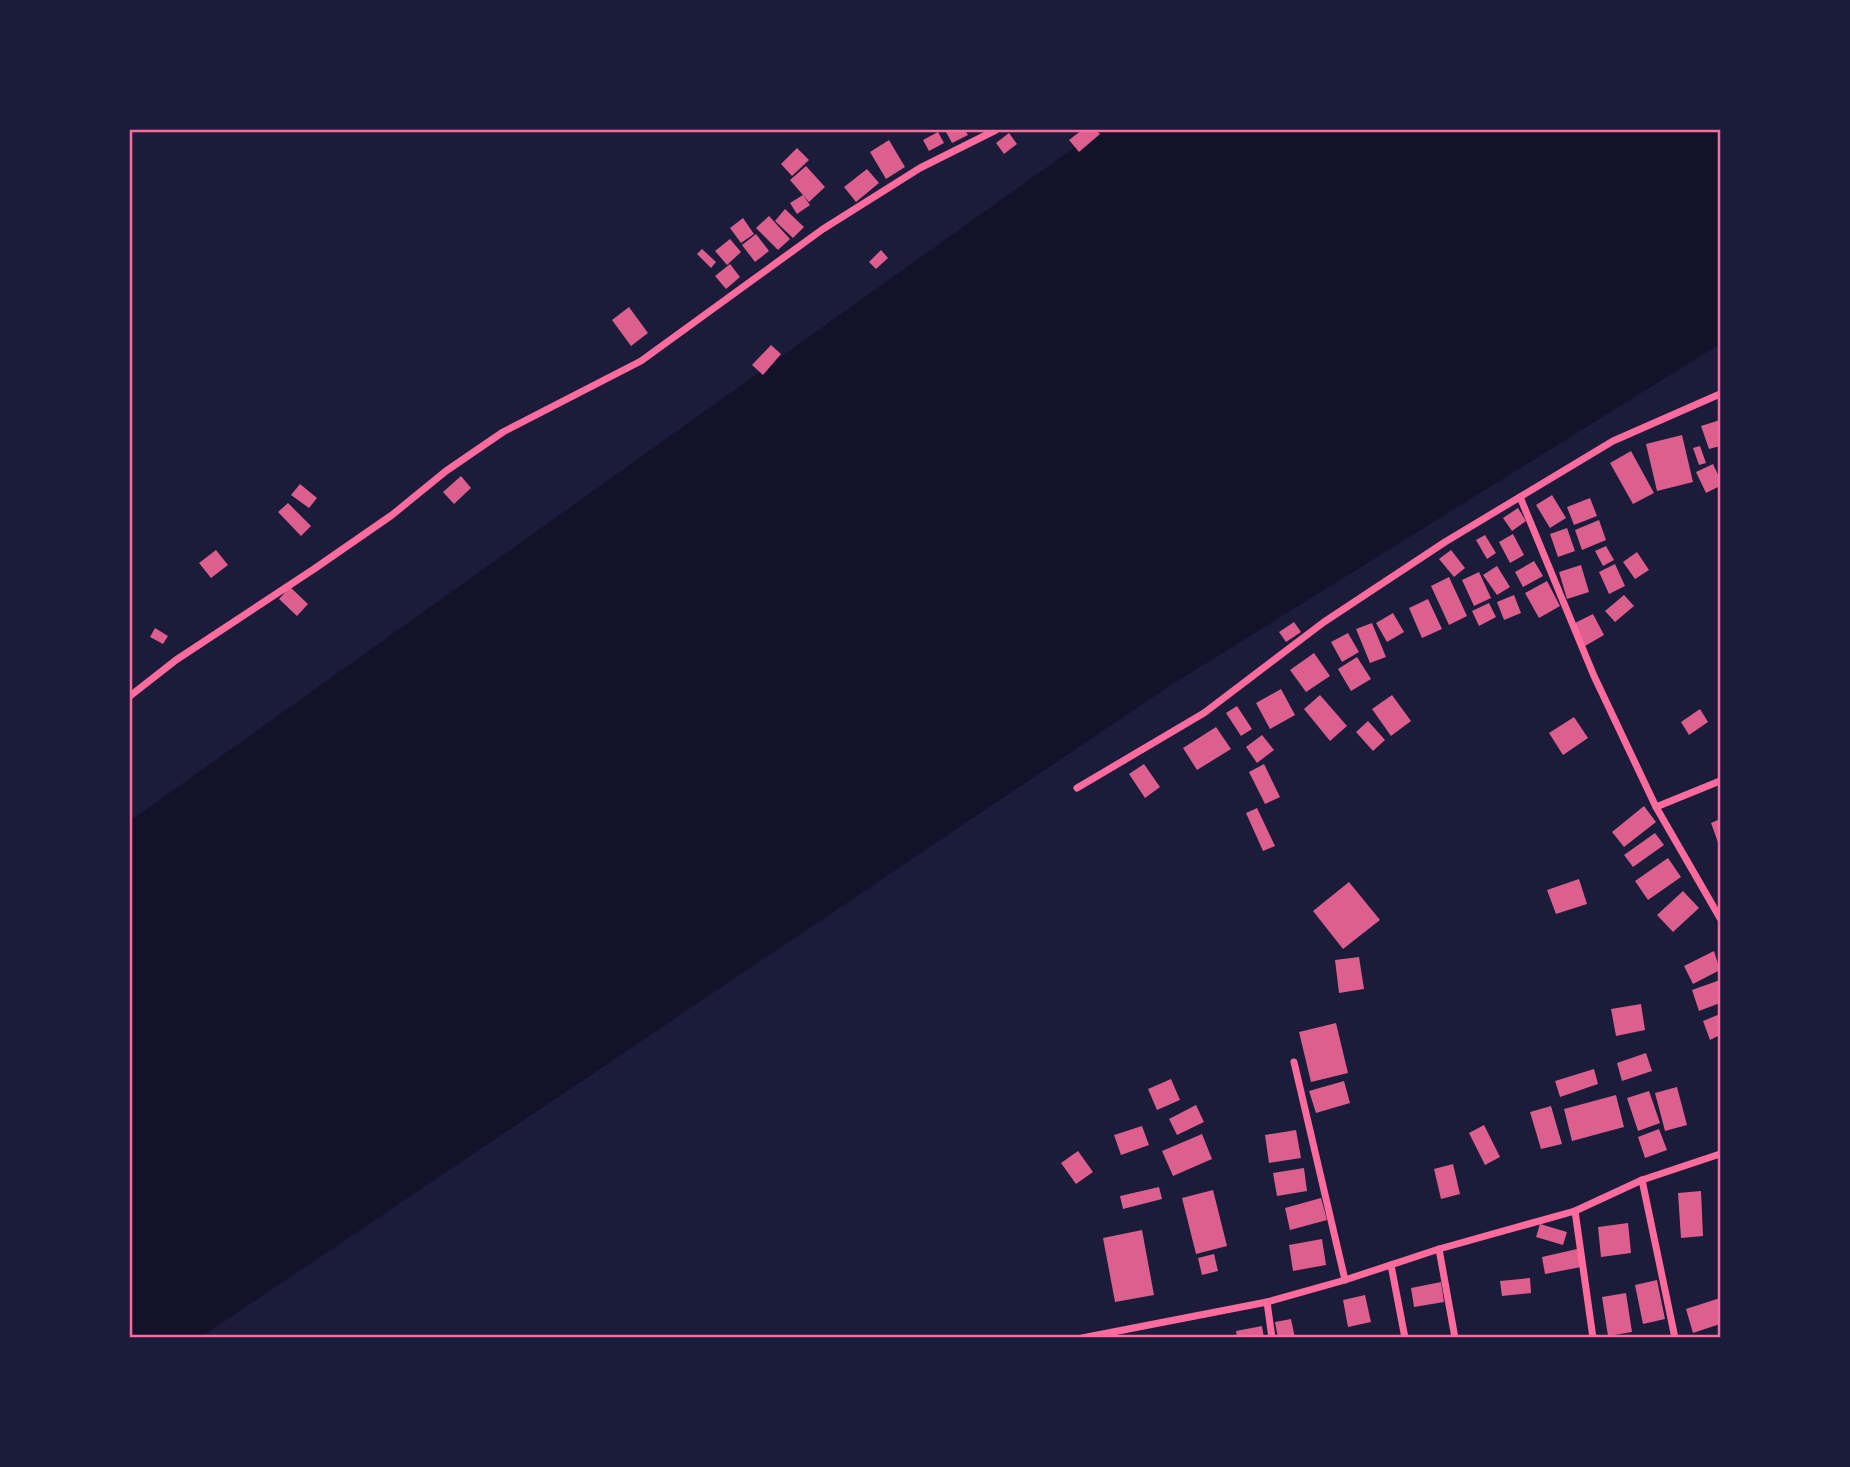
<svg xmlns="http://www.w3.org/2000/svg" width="1850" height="1467" viewBox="0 0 1850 1467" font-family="Commissioner,sans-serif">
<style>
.water{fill:#12122b}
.building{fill:#dd5f8e}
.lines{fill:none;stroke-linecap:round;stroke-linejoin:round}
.minor{stroke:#ff6b9d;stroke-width:7}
.neatline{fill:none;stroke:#ff6b9d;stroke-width:2.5}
</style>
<rect width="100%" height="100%" fill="#1b1b3a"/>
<polygon class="water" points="1099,130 1720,130 1720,344 1171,685 201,1337 130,1337 130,821"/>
<g class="building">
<polygon points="945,130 965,130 968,135 952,143"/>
<polygon points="1082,130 1096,130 1100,134 1079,152 1069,140"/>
<polygon points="938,132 944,143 929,151 923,140"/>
<polygon points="1009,133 1017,144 1004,154 996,143"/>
<polygon points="889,140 905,167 886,179 870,152"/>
<polygon points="797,148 809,160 792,176 781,164"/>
<polygon points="806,166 825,187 809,202 790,180"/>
<polygon points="867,169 879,183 856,202 844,187"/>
<polygon points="803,195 810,205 797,214 790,203"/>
<polygon points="785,209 804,227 793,238 775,221"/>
<polygon points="769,216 790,239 778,250 756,228"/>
<polygon points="743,218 754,234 741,243 730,228"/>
<polygon points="756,234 769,251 755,262 742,245"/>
<polygon points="730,239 741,252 727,265 715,251"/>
<polygon points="702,249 716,262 711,268 697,254"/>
<polygon points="881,250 888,258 876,269 869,262"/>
<polygon points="730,264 740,277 726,289 715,276"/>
<polygon points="629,307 648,333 631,346 612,320"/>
<polygon points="771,345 781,354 763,375 752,365"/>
<polygon points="1720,420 1720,446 1709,449 1701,426"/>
<polygon points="1682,435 1693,482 1657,491 1646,444"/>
<polygon points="1700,446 1706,463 1699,465 1693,448"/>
<polygon points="1631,451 1654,493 1633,504 1610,463"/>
<polygon points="1713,464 1720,479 1720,486 1706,493 1696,472"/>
<polygon points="461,476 471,488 454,504 443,492"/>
<polygon points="300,484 317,498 309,508 291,495"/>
<polygon points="1552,495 1566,518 1550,528 1536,505"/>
<polygon points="1590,498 1597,516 1574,525 1567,507"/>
<polygon points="288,503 311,526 301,536 278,512"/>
<polygon points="1518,508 1526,521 1512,531 1503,518"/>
<polygon points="1599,520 1606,540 1582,550 1575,530"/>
<polygon points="1567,528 1575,551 1558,557 1550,534"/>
<polygon points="1513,534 1524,555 1510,563 1499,542"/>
<polygon points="1485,535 1496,553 1487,559 1476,540"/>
<polygon points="1606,546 1614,560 1603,566 1595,551"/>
<polygon points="216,550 228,565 211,578 199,563"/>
<polygon points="1451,550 1465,568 1454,577 1439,559"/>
<polygon points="1637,552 1649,570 1635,579 1623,562"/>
<polygon points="1534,561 1543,576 1523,587 1515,572"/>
<polygon points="1615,564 1625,586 1609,594 1599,572"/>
<polygon points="1581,565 1589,592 1567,599 1559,572"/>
<polygon points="1497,566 1510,587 1497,595 1483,575"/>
<polygon points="1479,572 1491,598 1474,606 1462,580"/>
<polygon points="1449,577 1467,616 1449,625 1431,586"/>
<polygon points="1547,581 1560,606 1539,618 1525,593"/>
<polygon points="290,587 308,604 297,616 279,599"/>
<polygon points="1514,595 1521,613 1504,620 1497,602"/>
<polygon points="1624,595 1634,606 1615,622 1605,611"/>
<polygon points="1428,599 1442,629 1422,638 1409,608"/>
<polygon points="1489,603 1496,617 1479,626 1472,611"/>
<polygon points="1393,613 1404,632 1387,642 1376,623"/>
<polygon points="1593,614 1604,635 1585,646 1573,624"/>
<polygon points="1294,622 1301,632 1286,642 1279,632"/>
<polygon points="1372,623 1386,657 1370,663 1356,629"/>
<polygon points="155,628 168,636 163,644 150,637"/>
<polygon points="1348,633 1359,652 1342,662 1331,642"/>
<polygon points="1314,653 1330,676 1306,692 1290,670"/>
<polygon points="1357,657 1371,679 1351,691 1338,669"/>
<polygon points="1281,689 1295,715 1270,729 1256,703"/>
<polygon points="1320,695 1347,726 1330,741 1304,709"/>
<polygon points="1392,695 1411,721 1391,736 1372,709"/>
<polygon points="1237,706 1252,729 1241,736 1226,713"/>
<polygon points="1700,709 1708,722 1689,735 1681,722"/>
<polygon points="1574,717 1588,738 1563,755 1549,733"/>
<polygon points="1368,721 1385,740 1373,751 1356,732"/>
<polygon points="1216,727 1231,749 1197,770 1183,748"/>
<polygon points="1262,735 1274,750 1257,763 1246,747"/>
<polygon points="1144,764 1160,787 1145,798 1129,774"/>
<polygon points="1264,764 1280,797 1265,804 1249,772"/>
<polygon points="1644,806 1656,822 1624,847 1612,832"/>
<polygon points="1257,808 1275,846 1263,851 1246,813"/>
<polygon points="1720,819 1720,848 1711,823"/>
<polygon points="1655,833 1664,845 1633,867 1624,855"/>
<polygon points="1668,858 1681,877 1648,900 1635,881"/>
<polygon points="1579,879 1587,904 1556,914 1547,890"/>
<polygon points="1349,882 1380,920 1343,949 1313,911"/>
<polygon points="1683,891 1699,908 1673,932 1657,915"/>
<polygon points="1714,951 1720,970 1693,984 1684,966"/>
<polygon points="1359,957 1364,989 1339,993 1335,960"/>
<polygon points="1720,980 1720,1003 1699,1011 1692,990"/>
<polygon points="1641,1004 1645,1030 1616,1036 1611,1009"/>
<polygon points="1720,1014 1720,1035 1710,1040 1703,1021"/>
<polygon points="1336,1023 1348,1073 1311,1082 1299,1032"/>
<polygon points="1646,1053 1652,1071 1622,1081 1617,1063"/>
<polygon points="1594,1069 1598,1084 1560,1097 1555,1081"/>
<polygon points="1171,1079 1180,1100 1157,1110 1148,1089"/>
<polygon points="1344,1081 1350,1103 1316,1113 1309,1091"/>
<polygon points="1677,1087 1687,1125 1665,1131 1655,1093"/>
<polygon points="1649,1091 1660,1123 1638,1131 1627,1098"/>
<polygon points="1616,1095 1624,1127 1572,1141 1564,1109"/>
<polygon points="1196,1105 1204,1122 1177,1135 1169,1119"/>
<polygon points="1551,1106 1562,1144 1541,1149 1530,1112"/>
<polygon points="1484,1125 1500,1157 1485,1165 1469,1133"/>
<polygon points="1142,1126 1149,1145 1121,1155 1114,1135"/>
<polygon points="1659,1129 1667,1150 1645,1158 1638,1137"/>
<polygon points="1296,1130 1301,1158 1269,1163 1265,1135"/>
<polygon points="1202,1134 1212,1159 1173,1176 1162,1151"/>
<polygon points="1078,1151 1093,1172 1076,1184 1061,1163"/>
<polygon points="1453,1164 1460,1194 1441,1199 1434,1169"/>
<polygon points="1304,1168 1307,1191 1277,1196 1273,1173"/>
<polygon points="1159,1187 1162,1199 1123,1209 1120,1196"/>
<polygon points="1213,1190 1227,1246 1196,1254 1182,1198"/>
<polygon points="1701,1191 1703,1236 1681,1238 1678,1193"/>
<polygon points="1321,1198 1327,1220 1290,1230 1285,1208"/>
<polygon points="1628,1223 1631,1253 1601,1257 1598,1227"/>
<polygon points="1540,1224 1567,1232 1563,1245 1536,1237"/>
<polygon points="1142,1230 1154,1295 1115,1302 1103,1238"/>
<polygon points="1322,1239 1326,1265 1293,1271 1289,1245"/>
<polygon points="1577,1249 1581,1267 1545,1274 1542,1257"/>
<polygon points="1214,1254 1218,1271 1202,1275 1198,1258"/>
<polygon points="1530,1278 1531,1293 1502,1296 1500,1281"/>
<polygon points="1657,1280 1665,1319 1643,1324 1635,1285"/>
<polygon points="1441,1282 1444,1302 1414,1307 1411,1288"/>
<polygon points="1626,1293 1632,1332 1608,1336 1602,1297"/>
<polygon points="1365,1295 1371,1322 1348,1327 1343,1300"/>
<polygon points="1720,1298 1720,1324 1693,1333 1686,1309"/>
<polygon points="1291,1319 1295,1338 1278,1338 1275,1322"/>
<polygon points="1262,1326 1264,1338 1237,1338 1236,1331"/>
</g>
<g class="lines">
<g class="minor">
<polyline points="1520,497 1594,676 1656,807 1720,918"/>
<polyline points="130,696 176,660 314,569 392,515 446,471 503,432 641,361 823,229 920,168 996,130"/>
<polyline points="1077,788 1204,713 1324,622 1445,542 1613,441 1720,394"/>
<polyline points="1656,807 1720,781"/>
<polyline points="1294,1062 1345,1280"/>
<polyline points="1642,1180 1675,1338"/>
<polyline points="1575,1211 1593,1338"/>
<polyline points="1439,1249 1455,1338"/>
<polyline points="1391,1265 1405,1338"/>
<polyline points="1267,1302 1272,1338"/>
<polyline points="1082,1338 1267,1302 1345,1280 1439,1249 1575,1211 1642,1180 1720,1154"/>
</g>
</g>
<rect width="1850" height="1467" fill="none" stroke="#1b1b3a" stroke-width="262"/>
<rect x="131" y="131" width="1588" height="1205" class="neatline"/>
</svg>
